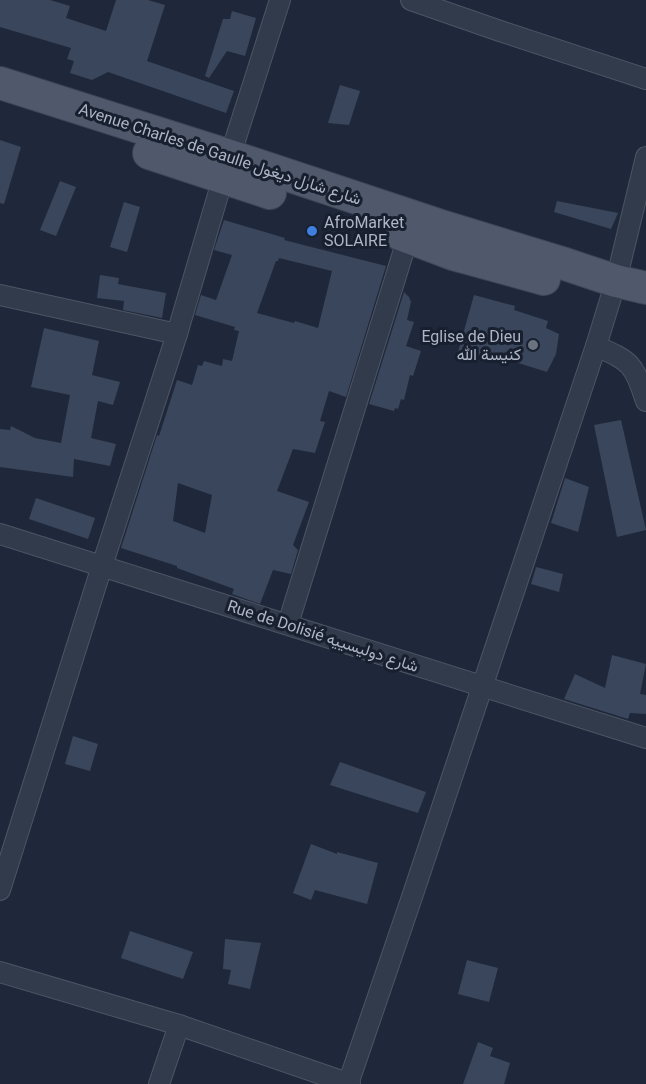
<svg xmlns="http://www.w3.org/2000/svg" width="646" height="1084" viewBox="0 0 646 1084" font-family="Roboto,Vazirmatn,sans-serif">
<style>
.building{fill:#3a465b;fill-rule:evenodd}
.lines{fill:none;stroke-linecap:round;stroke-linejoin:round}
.minor-casing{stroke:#4d5565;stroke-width:22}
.primary-casing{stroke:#3c4454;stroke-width:34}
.minor{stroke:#323b4b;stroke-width:20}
.primary{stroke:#50596b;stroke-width:32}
.shop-dot{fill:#3f7fe0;stroke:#18202f;stroke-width:2}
.worship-dot{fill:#6b7280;stroke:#18202f;stroke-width:2}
.labels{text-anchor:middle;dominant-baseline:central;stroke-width:6;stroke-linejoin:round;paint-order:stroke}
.street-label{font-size:16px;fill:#adb5c7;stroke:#18202f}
.poi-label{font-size:16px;fill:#adb5c7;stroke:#18202f;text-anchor:start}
</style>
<rect width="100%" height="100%" fill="#1f283a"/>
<g class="building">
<polygon points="0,0 50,0 70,6 66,18 106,31 116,0 148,0 165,5 147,61 234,91 226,113 108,72 92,80 70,73 74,61 67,59 71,48 0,27"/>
<polygon points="232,11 256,18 245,56 227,51 209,78 205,76 223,19 230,19"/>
<polygon points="340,85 360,91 349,125 328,123"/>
<polygon points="0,140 21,147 4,204 0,203"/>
<polygon points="60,181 76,187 56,236 40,230"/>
<polygon points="557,201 618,213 611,229 554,212"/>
<polygon points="124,202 140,207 127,252 110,247"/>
<path d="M224,220L285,238L284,240L386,266L346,397L329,391L320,421L325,422L315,453L293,449L277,491L309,502L293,545L298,550L291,574L273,570L260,604L232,594L234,589L177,568V566L121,548L157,435L159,436L177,380L192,385L198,365L202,366L204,361L222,366L223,359L232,361L239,331L234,330L235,327L195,315L201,295L216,300L232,255L214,250ZM279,258L332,271L318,328L295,321L294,323L257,313L276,261H278ZM178,483L212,495L205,533L173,521Z"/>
<polygon points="100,275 119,278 118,284 166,293 162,318 123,310 124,301 97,298"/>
<polygon points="404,292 409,297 411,302 407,320 414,322 406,346 421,351 413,376 410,375 404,400 401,399 398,409 395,408 394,411 369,404"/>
<polygon points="474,295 515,306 514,310 548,321 546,328 559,334 556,354 547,372 502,358 500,363 458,352"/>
<polygon points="44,328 99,341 92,375 120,382 113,405 98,401 91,438 116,444 110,466 74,459 73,477 0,467 0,429 10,430 11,426 35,438 61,443 70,395 31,387"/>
<polygon points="621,420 646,530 617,537 594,425"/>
<polygon points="565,478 589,487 578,532 551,523"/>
<polygon points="36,498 95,518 88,539 29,519"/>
<polygon points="536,567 563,574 559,592 531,584"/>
<polygon points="612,655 646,664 640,694 646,695 646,714 630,713 628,719 564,699 575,674 605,688"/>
<polygon points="73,736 98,744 90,771 65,764"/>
<polygon points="340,762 426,792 418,813 330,785"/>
<polygon points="311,844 337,854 337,852 378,863 367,904 315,890 311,900 293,893"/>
<polygon points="130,931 193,952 183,979 121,958"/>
<polygon points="225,939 261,943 250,989 228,984 231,970 223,969"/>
<polygon points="467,960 498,968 489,1002 458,994"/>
<polygon points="478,1042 493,1048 490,1056 510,1063 504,1084 463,1084"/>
</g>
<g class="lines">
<defs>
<g id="minor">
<polyline points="411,0 500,31 646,79"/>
<polyline points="0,295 177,334"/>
<path d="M596,346C632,362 633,363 646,401"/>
<polyline points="0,534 646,738"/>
<polyline points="288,624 408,237"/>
<polyline points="0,890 102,566 177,334 223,178 280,0"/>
<polyline points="0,972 179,1025 350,1084"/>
<polyline points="159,1084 179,1025"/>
<polyline points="348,1084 412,897 596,346 616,281 646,157"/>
</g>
<g id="primary">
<polyline points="0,83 230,156 438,225 562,263 616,281 646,288"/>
<polyline points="149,153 270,193"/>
<polyline points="400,234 453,254 544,279"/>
</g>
</defs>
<use href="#minor" class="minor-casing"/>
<use href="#primary" class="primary-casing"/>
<use href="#minor" class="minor"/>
<use href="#primary" class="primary"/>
</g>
<circle class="shop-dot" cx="312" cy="231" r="6"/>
<circle class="worship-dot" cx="533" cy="345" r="6"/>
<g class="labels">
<g class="street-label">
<text transform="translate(220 154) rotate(18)">Avenue Charles de Gaulle شارع شارل ديغول</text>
<text transform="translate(323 636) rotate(18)">Rue de Dolisié شارع دوليسييه</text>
</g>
<g class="poi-label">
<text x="324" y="222">AfroMarket<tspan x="324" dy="18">SOLAIRE</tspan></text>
<text x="521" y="336" text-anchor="end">Eglise de Dieu<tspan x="521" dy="18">كنيسة الله</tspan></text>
</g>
</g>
</svg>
